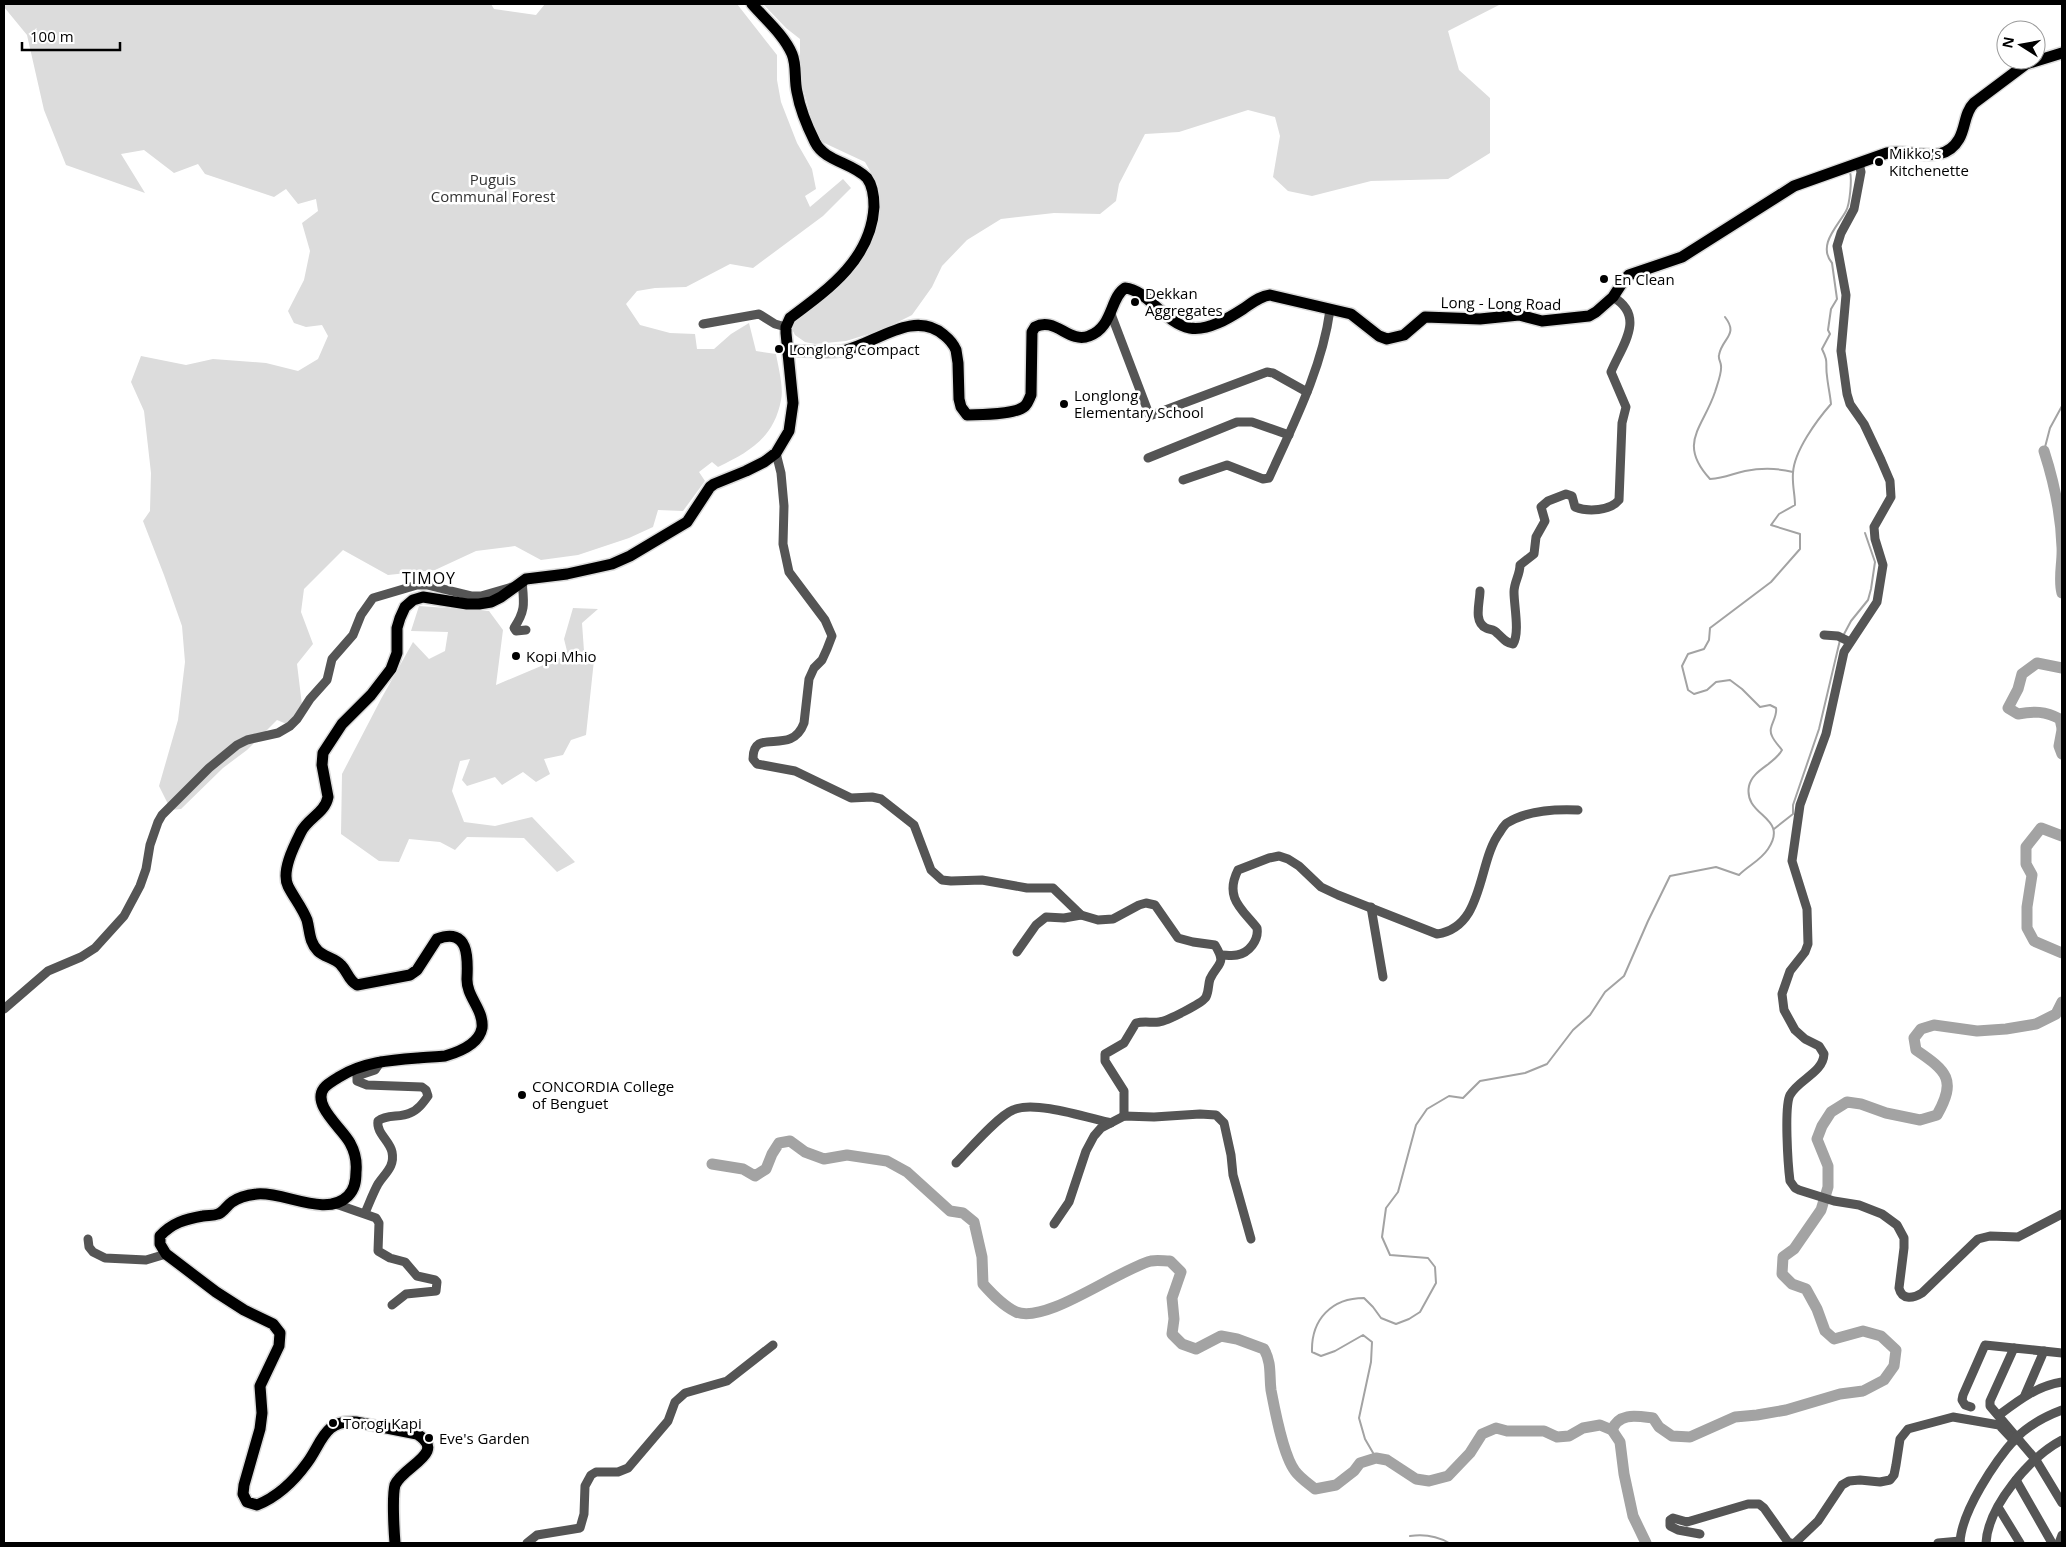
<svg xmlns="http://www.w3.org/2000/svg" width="2066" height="1547" viewBox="0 0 2066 1547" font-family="'Open Sans',sans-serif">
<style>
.green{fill:#dcdcdc}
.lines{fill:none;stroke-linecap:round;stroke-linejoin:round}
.stream{stroke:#a3a3a3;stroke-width:2}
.river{stroke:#a3a3a3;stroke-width:11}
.major-casing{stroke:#dbdbdb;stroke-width:14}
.minor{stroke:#555;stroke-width:9}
.major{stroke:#000;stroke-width:11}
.poi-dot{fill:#000;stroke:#fff;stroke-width:2}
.labels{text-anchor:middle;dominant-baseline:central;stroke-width:5;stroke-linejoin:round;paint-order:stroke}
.poi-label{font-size:15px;fill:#000;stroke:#fff;text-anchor:start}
.park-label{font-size:15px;fill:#333;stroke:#fff}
.street-label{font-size:15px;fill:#000;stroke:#fff}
.neighbourhood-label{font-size:16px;letter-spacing:1px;fill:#000;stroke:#fff}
</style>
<rect width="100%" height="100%" fill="#fff"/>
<g class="green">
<path d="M4,4H491L494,9L536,15L545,4H737L777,55V80L781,102L797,143L812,169L816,189L805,196L810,207L843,179L851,188L823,216L753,268L730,264L686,287L655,288L637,291L626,304L640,325L670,333L695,334L697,349H714L731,334L749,323L756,351L776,354C778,366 784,388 781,400C774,438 749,452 718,467L712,462L699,472L705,481L683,511L658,510L653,527L629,538L578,555L541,560L515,546L476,551L435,570L388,575L343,550L304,589L301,612L313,644L297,664L302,705L289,725L277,720L247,750L223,768L181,809L171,810L159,786L178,720L185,662L182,626L164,575L143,521L150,511L151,473L144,411L131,382L141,356L186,365L213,359L266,363L298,371L318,359L328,336L322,325L306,327L294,323L288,311L304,280L310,251L302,223L318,211L316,199L298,204L286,189L274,197L205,174L198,164L174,173L144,150L121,154L145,193L66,165L44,110L27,35L4,7Z"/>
<polygon points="763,4 1501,4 1448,31 1459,70 1490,98 1490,153 1448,179 1371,181 1312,196 1288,191 1273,177 1280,136 1275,117 1248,110 1179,132 1145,134 1119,184 1116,201 1100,214 1054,213 1001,219 967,240 942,266 932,287 912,315 882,330 846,341 815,344 805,342 795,335 792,329 794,322 826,298 845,278 876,221 878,185 865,162 820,141 813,124 800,78 800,39 786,28"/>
<polygon points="419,606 489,611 503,630 496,685 560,658 567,651 564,639 573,608 598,609 582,623 585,665 594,660 586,735 571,740 563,755 544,759 550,774 536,782 523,772 502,785 495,777 467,786 462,780 470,759 460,761 452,791 464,822 495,826 532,817 575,862 557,872 524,838 467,837 455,850 440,842 409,839 399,862 379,861 341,834 342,774 381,699 413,642 429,659 445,651 448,632 411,631"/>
</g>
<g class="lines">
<g class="stream">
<path d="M1725,317C1739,335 1722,338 1719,355C1718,359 1721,362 1721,366C1722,373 1717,385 1715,392C1703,428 1677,443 1710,479C1726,478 1731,474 1745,471C1761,468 1777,468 1793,472"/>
<polyline points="2044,451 2050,428 2062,406"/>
<polyline points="1843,636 1851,621 1868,600 1871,589 1875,562 1865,533"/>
<polyline points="1774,829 1793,814 1793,805 1819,729 1840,640"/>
<path d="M1376,1458L1365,1439L1359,1418L1371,1362L1372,1342L1363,1335L1335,1351L1321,1356L1312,1352C1311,1319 1332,1298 1364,1298L1373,1307L1381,1318L1396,1324L1409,1319L1420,1312L1436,1283L1435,1267L1428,1258L1390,1255L1382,1237L1386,1208L1398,1192L1416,1125L1427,1109L1449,1096L1463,1098L1480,1081L1525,1073L1547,1064L1573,1030L1590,1015L1605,992L1624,976L1648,921L1670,876L1716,867L1739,875C1749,865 1760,861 1768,849C1790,816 1743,817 1749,786C1753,769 1774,765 1782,750C1779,746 1774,741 1772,736C1767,727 1778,718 1776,708L1770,705L1760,707L1742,689L1730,680L1716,682L1707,690L1694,694L1688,690L1682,666L1688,654L1704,649L1709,640L1710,628L1771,582L1800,549V534L1771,525L1779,514L1795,505C1795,495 1792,484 1793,473C1794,451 1817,420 1831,404C1830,394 1828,386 1827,376C1825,363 1829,363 1822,349L1830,334L1828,330L1831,309L1837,299L1832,263C1817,245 1838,226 1846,211C1850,204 1852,179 1850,172"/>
<path d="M1410,1536C1424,1534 1437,1536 1449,1543"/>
</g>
<g class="river">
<path d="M2044,451C2054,482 2061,515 2062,547C2063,562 2058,578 2062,593"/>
<path d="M2062,668L2037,663L2022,674L2018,689L2008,708L2018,714C2034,711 2045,711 2060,719L2062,728"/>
<polyline points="2062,730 2059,746 2062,754"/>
<polyline points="2062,836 2041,828 2026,847 2026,864 2032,875 2027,907 2027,928 2034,941 2062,953"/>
<path d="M712,1164L743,1169L755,1176L766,1169L772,1154L779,1143L790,1141L805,1152L824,1159L847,1155L887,1161L907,1172L950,1211L963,1213L974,1222L982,1257L983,1284C992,1294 1003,1306 1016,1312C1047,1324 1117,1270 1151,1261C1157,1260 1164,1261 1170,1261L1181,1272L1172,1298L1174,1319L1172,1334L1182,1344L1196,1349L1221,1336L1237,1339L1264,1349C1272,1364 1269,1374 1271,1390C1275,1411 1283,1455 1295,1471C1300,1478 1309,1484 1315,1489L1336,1485L1354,1471L1360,1463L1376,1458L1387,1460L1416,1479L1429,1481L1448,1476L1470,1453L1482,1434L1496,1428L1507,1431H1544L1557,1437L1569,1436L1583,1428L1600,1425L1612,1430L1620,1442L1624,1474L1633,1516L1646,1543"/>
<path d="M1612,1430C1619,1412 1637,1416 1653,1418L1659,1427L1672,1436L1690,1437L1735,1417L1757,1415L1786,1410L1840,1394L1863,1391L1884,1380L1894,1366L1896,1350L1881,1336L1863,1331L1834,1339L1825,1331L1817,1309L1806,1289L1792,1284L1782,1274L1783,1257L1794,1249L1821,1210L1828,1187V1166L1817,1139L1822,1126L1831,1112L1847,1102L1861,1104L1886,1113L1920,1120L1937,1115C1957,1080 1947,1071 1916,1050L1914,1038L1921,1029L1934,1025L1977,1031L2006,1029L2036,1024L2056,1014L2062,1002"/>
</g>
<defs>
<g id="major">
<path d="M789,351C808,350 828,354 846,350C876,343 914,309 944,335C949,339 953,343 956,350L958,363L959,399L961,407L967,415C980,415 1017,414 1025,406C1028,403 1029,399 1031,395L1032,332L1035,327C1055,316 1069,344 1089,336C1113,328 1110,297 1125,288C1148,290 1164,323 1190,328C1208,331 1229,318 1243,309C1252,303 1260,296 1270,295L1351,314L1379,336L1387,339L1404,335L1425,317L1480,319L1519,315L1542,321L1589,316L1596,312L1613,297L1624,280L1629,275L1682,257L1794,186L1887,153C1912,148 1943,167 1959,139C1966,127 1964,113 1974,103L2026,64L2062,53"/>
<path d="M395,1543C394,1531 392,1496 395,1485C403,1466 448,1453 417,1434L356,1422C324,1419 322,1443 307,1463C294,1481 277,1497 257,1505L247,1502L243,1494L244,1485L260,1429L262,1413L260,1386L279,1346L280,1333L273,1324L244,1310L216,1292L166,1254L160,1244V1236C172,1223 185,1219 203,1216C208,1215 213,1216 218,1214C224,1212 226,1206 232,1202C239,1197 248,1195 257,1194C283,1191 326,1218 348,1196C355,1189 356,1181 356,1172C357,1162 355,1152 350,1143C343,1129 311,1105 324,1088C327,1084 334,1080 339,1077C363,1062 391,1060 418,1058C427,1057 436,1057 445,1056C459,1052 479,1044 482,1028C484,1009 466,997 467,978C468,958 469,927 437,939L417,970L410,975L357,985C348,980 348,972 341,965C335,958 324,957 318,951C309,942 310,931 307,920C302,907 294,898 288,886C281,871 294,846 301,832C308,818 325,813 328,797L322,765L323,753L342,724L371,695L391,669L397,653V628L400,618L405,607L413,600L423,597L467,604H479L491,602L501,597L526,579L567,574L612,564L630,556L687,522L710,487L714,484L746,471L764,462L776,453L789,431L793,403L786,333V327L790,318C829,289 871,259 874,207C874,197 873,186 867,178C852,162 825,162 815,142C807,126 800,109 797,92C794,79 797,66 792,54C784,35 765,19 752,4"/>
</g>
</defs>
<use href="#major" class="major-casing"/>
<g class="minor">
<path d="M1859,163L1861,172L1854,209L1841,233L1837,246L1846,295L1841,351L1847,394L1850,404L1864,424L1881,460L1890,481L1891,497L1874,527L1875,539L1883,565L1877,602L1844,652L1826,734L1800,805L1792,861L1807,909L1808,944L1805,952L1790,971L1782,994L1784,1010L1795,1030L1805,1039L1819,1046L1824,1054C1823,1073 1799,1079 1790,1095C1784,1107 1788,1165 1790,1181L1795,1188L1799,1190L1834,1201L1859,1205L1882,1214L1897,1225L1904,1238V1248L1899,1288C1902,1301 1914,1298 1922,1293L1978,1239L1990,1236L2018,1237L2062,1214"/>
<polyline points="1111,314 1149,414 1152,415 1267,372 1273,373 1307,392"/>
<polyline points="703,324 759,314 775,324 786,327"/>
<path d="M776,453L781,473L784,506L783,544L789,572L825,620L832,636L827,649L822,660L814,668L809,679L804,723C791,758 753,725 753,759L757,764L795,771L851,798L872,797L881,799L914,825L931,870L942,880L951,881L982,880L1027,888H1053L1081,915L1098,920L1113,919L1139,905L1146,903L1155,905L1178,938L1193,942L1215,945C1227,965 1218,962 1210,979C1208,985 1209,991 1206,997C1203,1003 1167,1021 1159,1022C1152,1023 1144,1021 1136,1023L1124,1043L1105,1054V1061L1124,1091V1116"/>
<polyline points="1148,458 1237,422 1252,422 1289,435"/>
<path d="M1183,480L1227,465L1263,479L1269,478C1293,425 1322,369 1330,310"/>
<path d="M522,581C524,603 526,610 514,628L516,631L526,630"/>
<path d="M1480,591C1480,602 1473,622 1486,628C1490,630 1494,629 1497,633C1503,638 1505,643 1513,644C1520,633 1514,606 1514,592C1514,582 1520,575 1520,565L1534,554L1536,537L1545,521L1541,507L1548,501L1566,494L1572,496L1575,507C1588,512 1610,511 1619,500L1622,423L1626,407L1611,372C1621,347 1647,317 1613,297"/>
<polyline points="1824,635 1838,636 1850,642"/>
<polyline points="1371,907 1383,977"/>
<polyline points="1017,952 1036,925 1046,917 1064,918 1081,915"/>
<path d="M1221,955C1226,955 1232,956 1237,955C1249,953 1259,940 1257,928C1242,909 1224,898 1238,870L1269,858L1279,856L1288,859L1299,866L1321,887L1338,895L1437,934C1485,927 1477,862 1500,832C1502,829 1504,825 1507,823C1526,811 1556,809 1578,810"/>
<polyline points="4,1009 48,971 81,957 95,948 124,916 140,886 146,869 150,845 158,822 162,815 209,768 237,745 247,740 278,733 290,726 297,719 310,699 327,680 332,659 353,635 361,615 373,598 417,585 427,585 472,596 481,596 512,587"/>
<path d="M956,1163C969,1150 998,1116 1013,1110C1034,1100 1088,1118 1111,1123"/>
<polyline points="333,1203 376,1218 379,1223 378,1251 390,1258 405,1262 417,1276 435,1280 437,1282 436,1291 406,1294 392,1305"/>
<path d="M365,1213C369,1204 373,1193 378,1184C385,1173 395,1167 392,1152C390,1141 376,1133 378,1121C387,1114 400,1118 410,1113C418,1110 423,1103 428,1096L426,1090L422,1087L367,1085L357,1081V1076L375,1070L381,1061"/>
<polyline points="1054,1224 1069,1202 1086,1151 1094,1136 1101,1128 1124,1116 1154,1117 1200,1114 1216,1115 1224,1123 1231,1155 1233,1175 1251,1239"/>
<polyline points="88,1239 89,1247 93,1252 105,1258 146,1260 166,1254"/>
<polyline points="2062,1353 2014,1348 1990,1401 1990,1406 2036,1460 2062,1503"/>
<polyline points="2025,1395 2044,1351"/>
<polyline points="1971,1407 1965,1405 1962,1400 1963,1395 1985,1345 2014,1348"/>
<path d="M1999,1415C2019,1400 2037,1386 2062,1382"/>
<polyline points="2016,1480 2052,1543"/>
<polyline points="1998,1507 2020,1543"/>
<polyline points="1700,1534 1678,1530 1670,1526 1670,1520 1673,1518 1687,1522 1748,1504 1759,1504 1764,1508 1788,1542 1791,1543"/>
<polyline points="527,1543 537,1535 580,1528 584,1514 585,1486 591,1475 596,1472 618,1472 628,1468 668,1421 675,1402 685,1393 727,1381 773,1345"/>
<polyline points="1795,1543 1818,1521 1842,1485 1849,1481 1860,1480 1880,1482 1890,1480 1894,1475 1896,1465 1900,1439 1908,1429 1953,1417 1999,1425 2014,1441"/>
<polyline points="1938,1543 1960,1541"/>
<path d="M1960,1543C1961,1512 1995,1461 2016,1438C2028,1426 2046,1416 2062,1410"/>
<path d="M1986,1543C1988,1506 2030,1457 2062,1440"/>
<polyline points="2059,1543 2062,1535"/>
</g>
<use href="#major" class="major"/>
</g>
<g class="poi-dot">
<circle cx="1879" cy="162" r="5"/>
<circle cx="1604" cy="279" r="5"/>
<circle cx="1135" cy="302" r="5"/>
<circle cx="779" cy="349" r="5"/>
<circle cx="1064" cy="404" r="5"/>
<circle cx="516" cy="656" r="5"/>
<circle cx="522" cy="1095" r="5"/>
<circle cx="333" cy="1423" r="5"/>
<circle cx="429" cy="1438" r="5"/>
</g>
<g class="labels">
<g class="poi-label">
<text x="1889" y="153">Mikko's<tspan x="1889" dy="17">Kitchenette</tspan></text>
<text x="1614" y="279">En Clean</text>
<text x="1145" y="293">Dekkan<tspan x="1145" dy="17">Aggregates</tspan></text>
<text x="789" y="349">Longlong Compact</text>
<text x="1074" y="395">Longlong<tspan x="1074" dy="17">Elementary School</tspan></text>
<text x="526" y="656">Kopi Mhio</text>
<text x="532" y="1086">CONCORDIA College<tspan x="532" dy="17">of Benguet</tspan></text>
<text x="343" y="1423">Torogi Kapi</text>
<text x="439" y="1438">Eve's Garden</text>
</g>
<g class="park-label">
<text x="493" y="179">Puguis<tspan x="493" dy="17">Communal Forest</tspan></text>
</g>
<g class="street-label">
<text transform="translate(1501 303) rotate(1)">Long - Long Road</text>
</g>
<g class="neighbourhood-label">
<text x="429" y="578">TIMOY</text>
</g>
</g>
<rect width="2066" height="1547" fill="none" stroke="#000000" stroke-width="10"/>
<g transform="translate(2021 45) rotate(281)"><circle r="24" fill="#ffffff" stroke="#999999"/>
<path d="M0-4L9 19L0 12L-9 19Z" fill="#000000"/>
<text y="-8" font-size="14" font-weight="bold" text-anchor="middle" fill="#000000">N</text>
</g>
<path d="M22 42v8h98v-8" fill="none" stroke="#000000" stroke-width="2.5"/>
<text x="30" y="42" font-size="15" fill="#000000" stroke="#ffffff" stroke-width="4" paint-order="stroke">100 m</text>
</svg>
